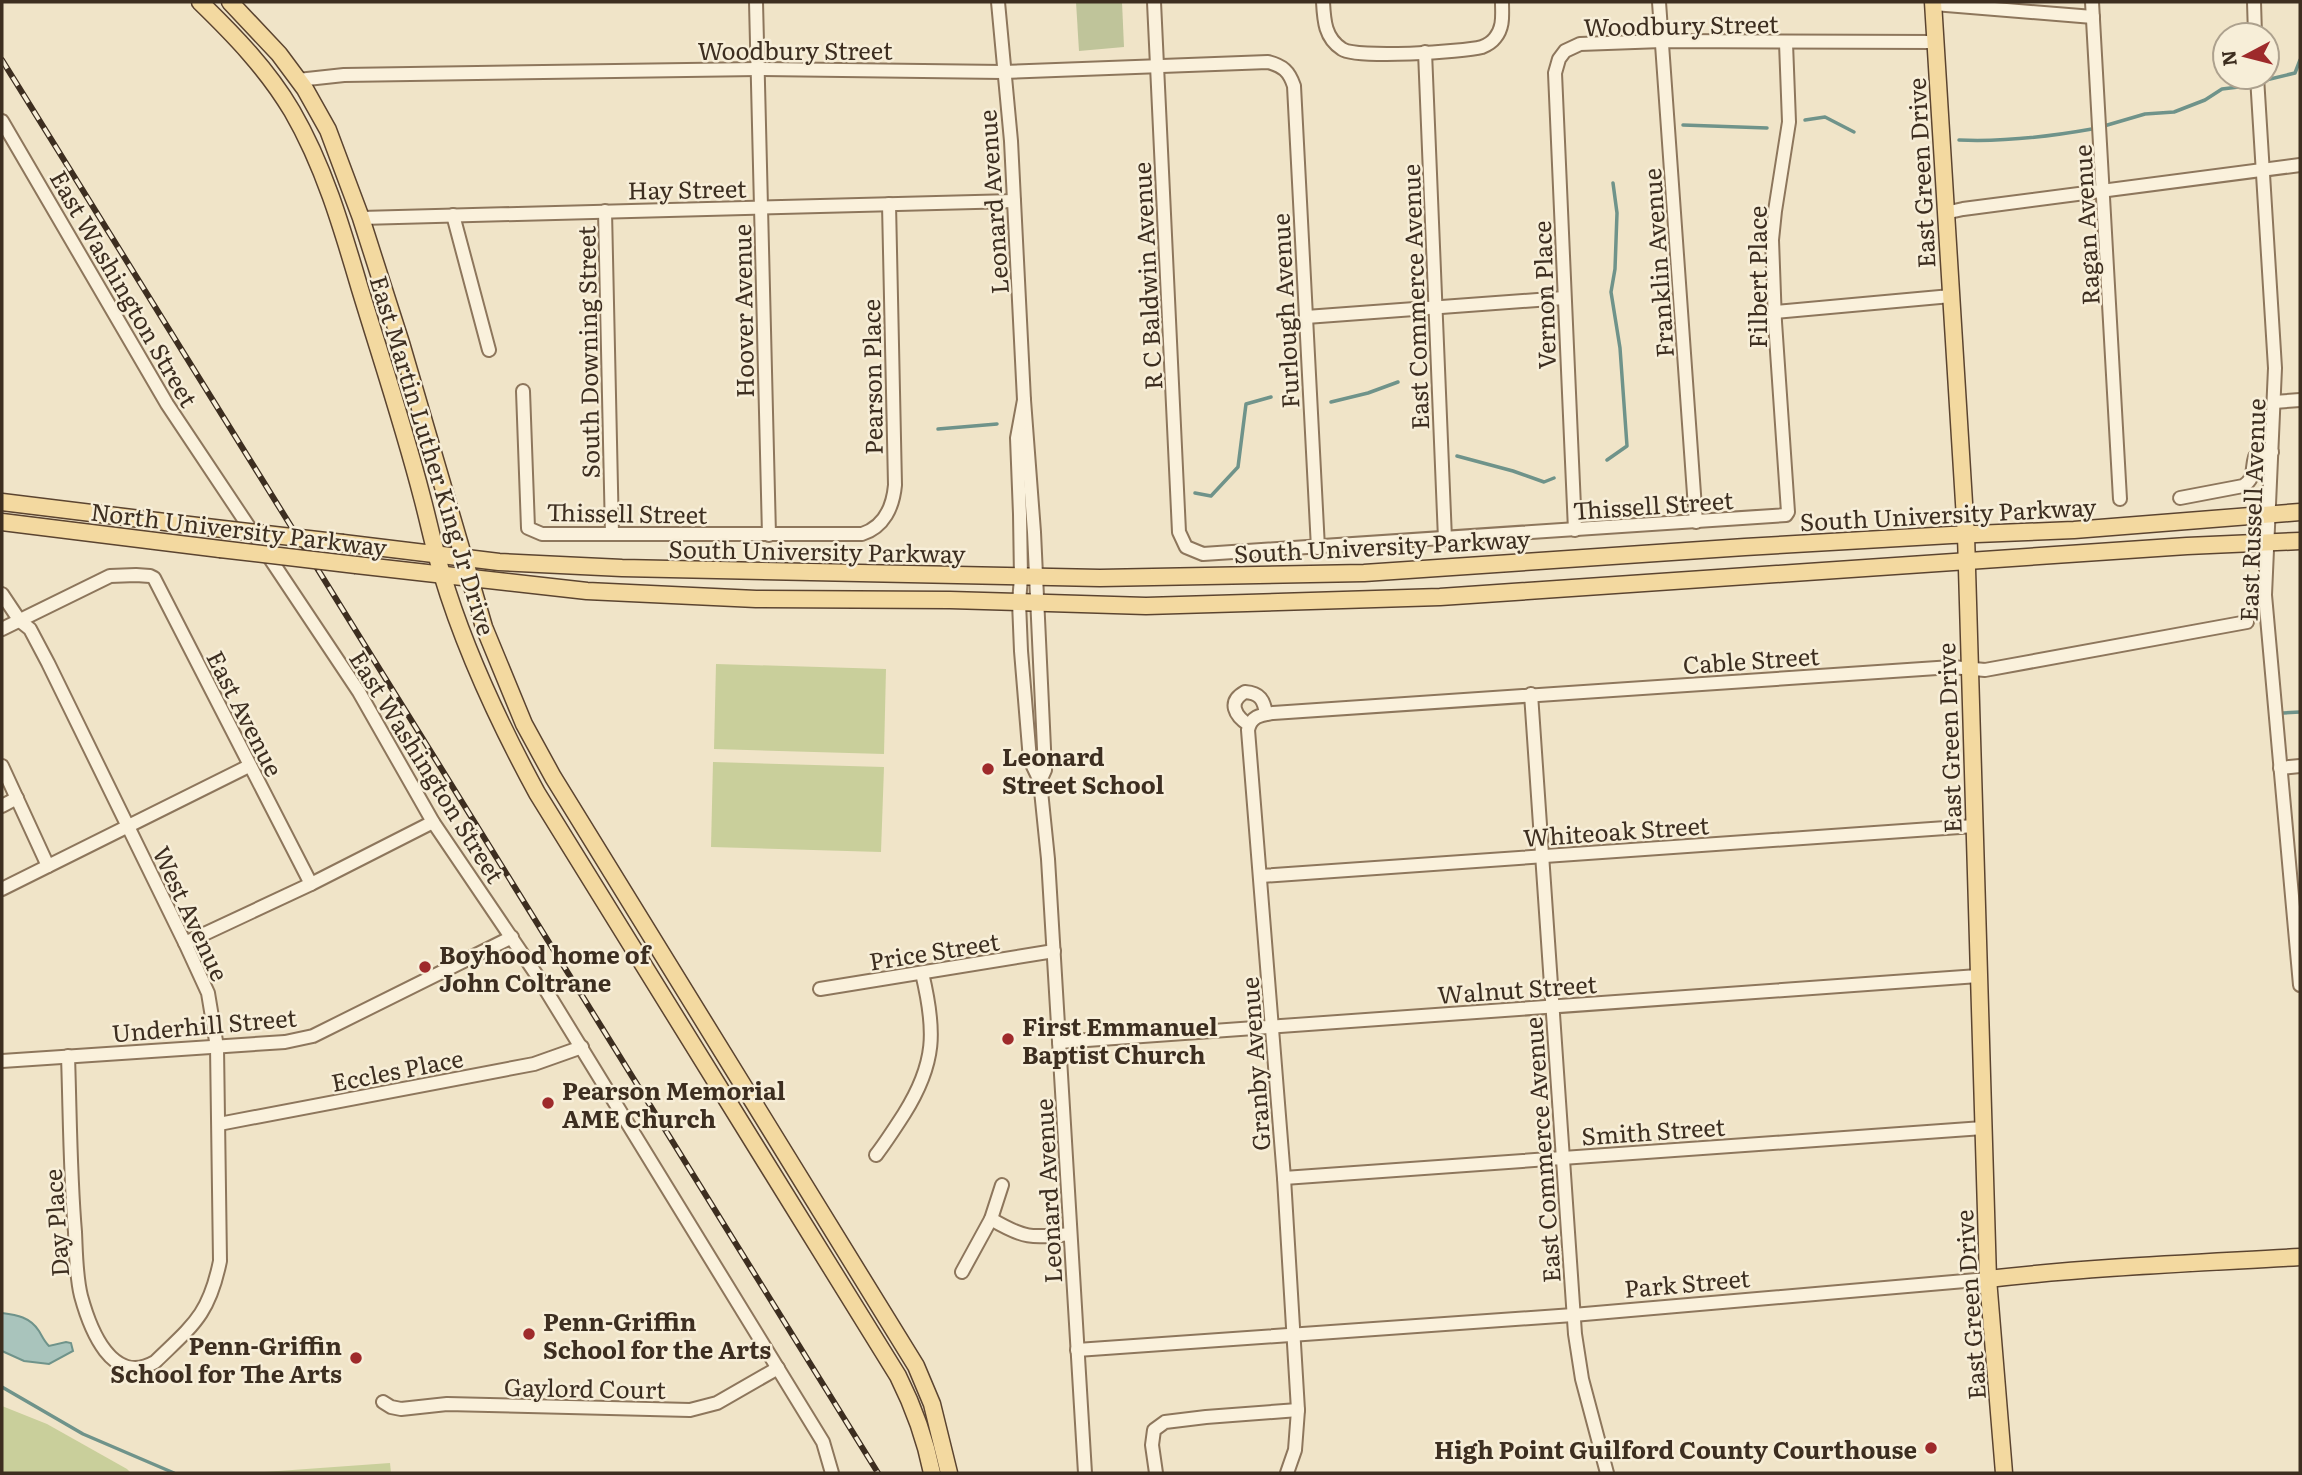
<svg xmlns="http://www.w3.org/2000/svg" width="2302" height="1475" viewBox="0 0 2302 1475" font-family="Literata,serif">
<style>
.green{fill:#c9cf9b}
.cemetery{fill:#bfc49a}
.water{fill:#a9c4bc;stroke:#6f938a;stroke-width:2}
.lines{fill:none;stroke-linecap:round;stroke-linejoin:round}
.stream{stroke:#6f938a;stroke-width:3.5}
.minor-casing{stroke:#8d765c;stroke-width:16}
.major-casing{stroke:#5b4430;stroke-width:19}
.minor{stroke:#faf1dc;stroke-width:12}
.major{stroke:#f3d9a0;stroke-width:16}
.rail-casing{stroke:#3d2e20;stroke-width:6}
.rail{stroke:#f7eed8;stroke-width:3.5;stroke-dasharray:10;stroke-linecap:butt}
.major-bridge-casing{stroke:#5b4430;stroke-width:19;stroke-linecap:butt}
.major-bridge{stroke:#f3d9a0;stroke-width:16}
.poi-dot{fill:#9e2a2b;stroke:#f7eed8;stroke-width:2.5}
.labels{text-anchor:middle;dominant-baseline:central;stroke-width:5;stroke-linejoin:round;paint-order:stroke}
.street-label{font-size:24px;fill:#3d2e20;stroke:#f7eed8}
.poi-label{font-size:24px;font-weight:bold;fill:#3d2e20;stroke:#f7eed8;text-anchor:start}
</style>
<rect width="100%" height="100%" fill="#f0e4c8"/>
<g class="green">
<polygon points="716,664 886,669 884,754 714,749"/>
<polygon points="713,762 884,767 881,852 711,847"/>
<polygon points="2,1406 47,1424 127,1469 131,1473 2,1473"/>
<polygon points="390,1463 391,1473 252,1473"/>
</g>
<polygon class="cemetery" points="1076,2 1122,2 1124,47 1079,51"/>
<path class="water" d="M2,1313C17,1315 30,1317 39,1331C42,1336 44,1341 49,1346L66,1342L71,1343L73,1351L49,1364L24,1361L2,1351Z"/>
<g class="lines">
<g class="stream">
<polyline points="2266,80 2295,73 2300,60"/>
<polyline points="1805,120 1825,117 1854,132"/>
<polyline points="1683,125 1767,128"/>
<polyline points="2104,126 2145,114 2174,112 2205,100 2222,89 2247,86"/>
<path d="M1959,140C2004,142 2047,137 2092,129"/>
<polyline points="1331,402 1368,393 1398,382"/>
<polyline points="938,429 997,424"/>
<polyline points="1457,456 1513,471 1544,482 1554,478"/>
<polyline points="1607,460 1627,446 1620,348 1611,292 1615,269 1617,213 1613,183"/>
<polyline points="1195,493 1211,496 1238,467 1246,404 1271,397"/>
<polyline points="2283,713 2300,712"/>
<polyline points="2,1387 83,1434 174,1473"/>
</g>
<defs>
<g id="minor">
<polyline points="756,2 769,535"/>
<polyline points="998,2 1011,141 1024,400 1034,532 1045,770 1040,781"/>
<polyline points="1154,2 1179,532 1186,547 1203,554 1786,515 1788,512 1775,322 1772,240 1775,211 1789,122 1786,43"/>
<path d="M1323,2C1324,21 1325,38 1342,49C1356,59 1463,52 1482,47C1487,45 1492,42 1495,38C1504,27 1502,15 1502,2"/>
<polyline points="1659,2 1696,522"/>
<polyline points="2092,2 2120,499"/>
<polyline points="2254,2 2255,35"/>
<polyline points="1934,4 2093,17"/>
<polyline points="1425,52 1445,539"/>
<polyline points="2257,77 2275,368 2265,595 2300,985"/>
<path d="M298,80L344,75L758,69L1003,72L1268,62C1283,66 1289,71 1294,86L1318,548"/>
<polyline points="2,121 167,404 359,692 433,822 536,974 823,1442 832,1473"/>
<polyline points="605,211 612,534"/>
<polyline points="1945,213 1963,209 2300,165"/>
<polyline points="453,215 489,350"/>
<polyline points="361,218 1014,201"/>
<polyline points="1775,312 1951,296"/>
<polyline points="1306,317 1564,298"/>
<path d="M523,391L528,528L542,534H862C884,527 893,507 895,485L889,204"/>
<polyline points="1024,400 1017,438 1020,514 1021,578 1019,602 1021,651 1030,760 1040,781 1048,859 1085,1473"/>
<polyline points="2274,402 2300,400"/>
<path d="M2180,498L2243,486C2256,478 2251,469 2255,457L2272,452"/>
<polyline points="1575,530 1555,73 1559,59 1565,51 1580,44 1662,41 1935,42"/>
<path d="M2,594L20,621L30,629L48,663L185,943L208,993L217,1047L220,1261C209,1315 193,1325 155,1362C112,1387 90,1329 81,1296C76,1276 76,1253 75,1232C70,1174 70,1115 68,1056"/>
<polyline points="2,629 110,576 136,575 150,576 154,578 311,884"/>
<polyline points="1531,694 1575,1334 1582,1379 1607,1473"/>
<path d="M1249,725C1235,716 1227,702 1245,692C1260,693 1264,700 1266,714"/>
<polyline points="2,766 48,866"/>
<polyline points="2280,768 2300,766"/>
<polyline points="2,806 17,798"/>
<polyline points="1261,876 1974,826"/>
<polyline points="2,889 249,766"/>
<polyline points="185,943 311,884 433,822"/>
<polyline points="820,989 1054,951"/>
<polyline points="1059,1042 1978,976"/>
<polyline points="2,1061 285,1042 313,1036 512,937"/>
<polyline points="219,1124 534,1064 582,1047"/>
<path d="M876,1155C886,1142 895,1128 904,1114C936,1063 936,1031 922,973"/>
<polyline points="1284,1178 1983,1128"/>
<path d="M991,1219C1025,1239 1031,1238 1070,1234"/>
<polyline points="962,1272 991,1219 1002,1185"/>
<polyline points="1077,1350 1573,1315 1988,1279"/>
<polyline points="383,1402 391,1407 401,1409 447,1404 690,1410 717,1403 778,1368"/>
<polyline points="1156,1473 1152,1445 1154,1430 1165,1422 1206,1417 1298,1410"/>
<path d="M1287,1473L1295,1450L1298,1410L1284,1178L1248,730C1251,716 1260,715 1273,713L1952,667L1985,670L2247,622"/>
</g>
<g id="major">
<path d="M200,2C234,35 267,69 292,111C324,166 342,228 360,289C381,358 404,427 422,497C429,523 434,549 442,574C465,651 499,723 537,793L898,1376C914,1408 925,1438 932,1473"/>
<polyline points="230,2 279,54 305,89 328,130 361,218 401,343 484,627 524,724 553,777 916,1366 932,1404 949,1473"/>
<polyline points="1933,2 1966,535 1988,1279 2004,1473"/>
<polyline points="2,502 206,527"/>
<polyline points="2,522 220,549"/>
<polyline points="343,543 499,562 622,568 1100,578 1364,573 1745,547 1951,535 2074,530 2300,512"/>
<polyline points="356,565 587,591 756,599 950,600 1146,606 1440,597 2187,546 2300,541"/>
<path d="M1988,1279C2092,1267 2196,1263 2300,1257"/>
</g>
</defs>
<use href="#minor" class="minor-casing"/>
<use href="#major" class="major-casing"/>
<use href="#minor" class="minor"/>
<use href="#major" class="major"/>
<defs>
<polyline id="rail" points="2,60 878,1473"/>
</defs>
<use href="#rail" class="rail-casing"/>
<use href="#rail" class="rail"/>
<defs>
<g id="major-bridge">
<polyline points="206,527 343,543"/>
<polyline points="220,549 356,565"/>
</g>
</defs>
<use href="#major-bridge" class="major-bridge-casing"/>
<use href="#major-bridge" class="major-bridge"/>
</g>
<g class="poi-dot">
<circle cx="988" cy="769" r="7"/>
<circle cx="425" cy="967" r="7"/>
<circle cx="1008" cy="1039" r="7"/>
<circle cx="548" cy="1103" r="7"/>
<circle cx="529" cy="1334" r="7"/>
<circle cx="356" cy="1358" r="7"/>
<circle cx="1931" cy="1448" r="7"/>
</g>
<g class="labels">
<g class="street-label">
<text transform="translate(1681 24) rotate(-1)">Woodbury Street</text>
<text x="795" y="49">Woodbury Street</text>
<text transform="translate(1920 173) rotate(-93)">East Green Drive</text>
<text transform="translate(687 188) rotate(-1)">Hay Street</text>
<text transform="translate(992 202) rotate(-94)">Leonard Avenue</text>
<text transform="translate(2085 225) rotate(-93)">Ragan Avenue</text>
<text transform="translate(1657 263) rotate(-94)">Franklin Avenue</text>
<text transform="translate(1146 276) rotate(-93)">R C Baldwin Avenue</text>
<text transform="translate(1756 277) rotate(-90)">Filbert Place</text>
<text transform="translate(125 288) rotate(60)">East Washington Street</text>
<text transform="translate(1543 295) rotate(-92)">Vernon Place</text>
<text transform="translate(1414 297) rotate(-92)">East Commerce Avenue</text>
<text transform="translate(742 311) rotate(-91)">Hoover Avenue</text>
<text transform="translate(1284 311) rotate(-93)">Furlough Avenue</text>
<text transform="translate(587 352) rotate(-91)">South Downing Street</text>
<text transform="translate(871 377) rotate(-91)">Pearson Place</text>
<text transform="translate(434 455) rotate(73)">East Martin Luther King Jr Drive</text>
<text transform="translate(1653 504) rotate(-4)">Thissell Street</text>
<text transform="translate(2251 510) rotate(-88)">East Russell Avenue</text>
<text transform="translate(627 512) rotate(1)">Thissell Street</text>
<text transform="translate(1948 513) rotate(-3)">South University Parkway</text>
<text transform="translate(239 528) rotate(7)">North University Parkway</text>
<text transform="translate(1382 545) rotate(-3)">South University Parkway</text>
<text transform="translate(817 550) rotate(1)">South University Parkway</text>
<text transform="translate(1751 659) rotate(-4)">Cable Street</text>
<text transform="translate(246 713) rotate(63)">East Avenue</text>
<text transform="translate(1948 738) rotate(-92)">East Green Drive</text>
<text transform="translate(428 766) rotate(58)">East Washington Street</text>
<text transform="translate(1616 830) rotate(-4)">Whiteoak Street</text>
<text transform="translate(192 913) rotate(65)">West Avenue</text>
<text transform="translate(934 950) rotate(-9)">Price Street</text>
<text transform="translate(1517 988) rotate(-4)">Walnut Street</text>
<text transform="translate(204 1024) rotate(-5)">Underhill Street</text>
<text transform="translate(1254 1064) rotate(-94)">Granby Avenue</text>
<text transform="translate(397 1069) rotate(-11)">Eccles Place</text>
<text transform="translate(1653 1130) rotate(-4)">Smith Street</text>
<text transform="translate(1541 1150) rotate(-94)">East Commerce Avenue</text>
<text transform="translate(1047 1191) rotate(-93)">Leonard Avenue</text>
<text transform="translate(55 1223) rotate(-94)">Day Place</text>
<text transform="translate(1687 1282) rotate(-5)">Park Street</text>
<text transform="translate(1969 1305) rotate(-94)">East Green Drive</text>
<text transform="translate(585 1387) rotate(1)">Gaylord Court</text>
</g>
<g class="poi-label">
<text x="1002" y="755">Leonard<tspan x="1002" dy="28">Street School</tspan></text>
<text x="439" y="953">Boyhood home of<tspan x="439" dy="28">John Coltrane</tspan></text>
<text x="1022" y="1025">First Emmanuel<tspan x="1022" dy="28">Baptist Church</tspan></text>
<text x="562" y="1089">Pearson Memorial<tspan x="562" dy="28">AME Church</tspan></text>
<text x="543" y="1320">Penn-Griffin<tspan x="543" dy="28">School for the Arts</tspan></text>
<text x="342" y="1344" text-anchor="end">Penn-Griffin<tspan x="342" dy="28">School for The Arts</tspan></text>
<text x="1917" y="1448" text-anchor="end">High Point Guilford County Courthouse</text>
</g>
</g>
<rect width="2302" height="1475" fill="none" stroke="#3d2e20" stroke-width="7"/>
<g transform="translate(2246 56) rotate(263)"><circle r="33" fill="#f7eed8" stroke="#ada18e" stroke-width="2"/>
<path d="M0-5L12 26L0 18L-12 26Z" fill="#9e2a2b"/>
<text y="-10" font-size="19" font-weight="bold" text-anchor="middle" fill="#3d2e20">N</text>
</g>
</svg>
